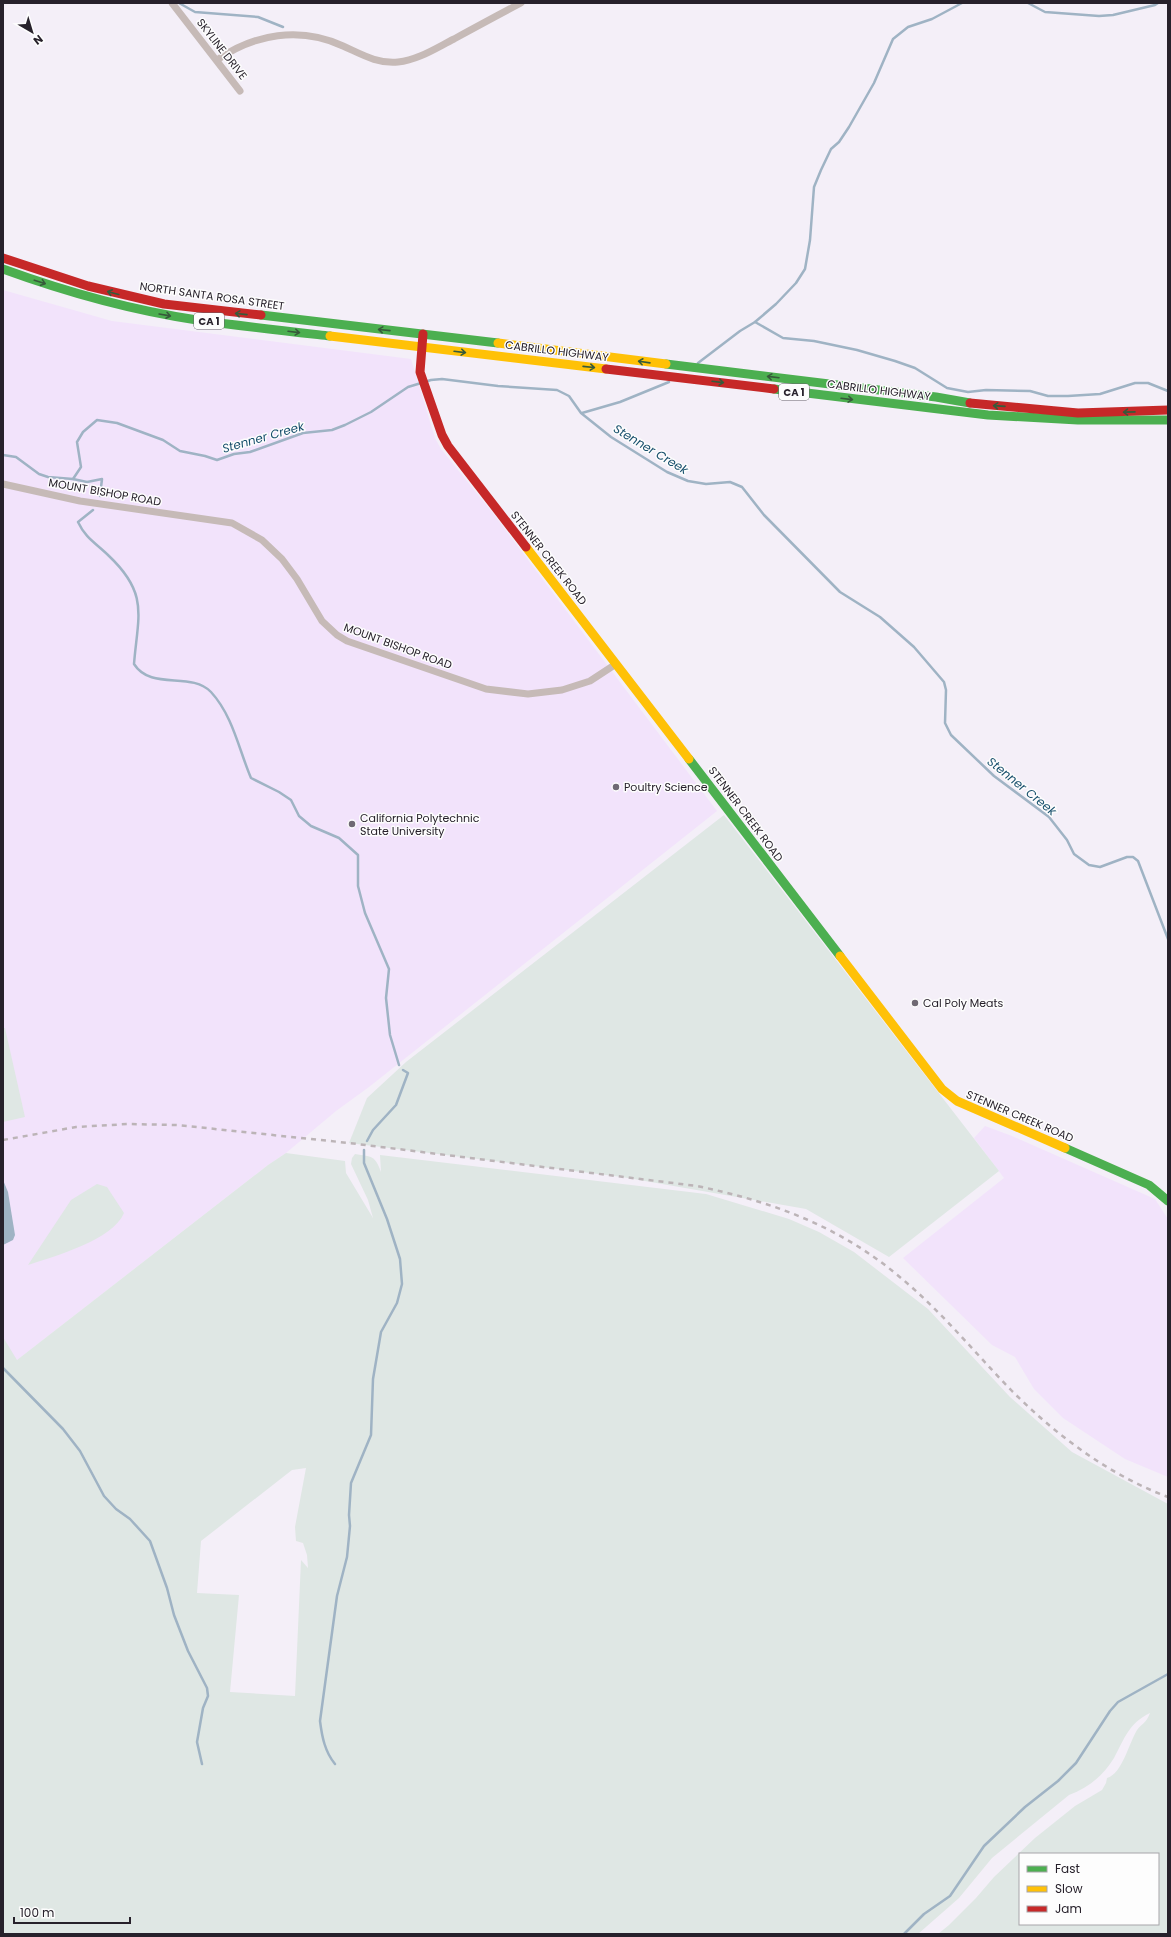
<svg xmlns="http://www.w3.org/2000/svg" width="1171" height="1937" viewBox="0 0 1171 1937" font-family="Poppins,sans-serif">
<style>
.built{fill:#f2e3fb}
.green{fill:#dfe7e4;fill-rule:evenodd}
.water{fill:#9fb3c4}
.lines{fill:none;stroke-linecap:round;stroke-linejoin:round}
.stream{stroke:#9fb3c4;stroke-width:2.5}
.street{stroke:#c6bab7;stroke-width:7}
.fast{stroke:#4caf50;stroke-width:9}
.slow{stroke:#ffc107;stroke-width:9}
.jam{stroke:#c62828;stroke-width:9}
.rail{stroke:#bcb4b7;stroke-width:2.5;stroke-dasharray:5 5;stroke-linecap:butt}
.oneway{stroke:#365a3a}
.poi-dot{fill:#6f6973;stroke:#fdfdfd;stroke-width:1.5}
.labels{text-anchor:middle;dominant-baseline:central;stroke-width:3;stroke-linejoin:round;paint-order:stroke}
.shield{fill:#fdfdfd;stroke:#67636a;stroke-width:1}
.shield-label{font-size:10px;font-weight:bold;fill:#27212b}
.street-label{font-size:11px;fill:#27212b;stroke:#fdfdfd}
.poi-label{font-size:11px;fill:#27212b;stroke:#fdfdfd;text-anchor:start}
.water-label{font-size:12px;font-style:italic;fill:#174f6c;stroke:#fdfdfd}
</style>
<rect width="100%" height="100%" fill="#f4eff8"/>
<g class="built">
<polygon points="3,290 112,321 411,359 435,438 441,449 492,512 717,811 369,1087 336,1111 286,1153 268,1165 3,1371"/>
<polygon points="985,1126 1012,1136 1155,1199 1168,1219 1168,1477 1125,1459 1063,1418 1034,1389 1015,1357 992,1345 903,1258 1004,1178 974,1138"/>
</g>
<g class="green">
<polygon points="724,815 999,1171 889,1257 806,1209 622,1177 349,1143 367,1098 406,1062"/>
<polygon points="3,1028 5,1028 25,1117 3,1122"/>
<path d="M286,1153L345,1161L346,1173L373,1218L368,1200L351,1164L352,1158L355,1154C372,1157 375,1155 381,1172L380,1155L706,1194L789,1219L819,1232L854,1252L928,1309L1010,1397L1072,1452L1168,1504V1934H938L949,1925L976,1898L994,1877L1035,1838L1075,1806L1102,1790L1106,1783L1107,1778C1122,1774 1129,1743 1137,1730C1142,1723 1146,1724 1150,1713C1128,1724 1125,1738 1114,1758C1103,1776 1088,1788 1069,1795L992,1858L959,1898L918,1934H3V1337L17,1360L268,1165ZM306,1468L295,1527L296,1541L303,1543L307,1555L308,1568L301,1560L295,1696L230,1692L239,1595L197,1593L201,1541L292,1470ZM1020,1854H1158V1924H1020Z"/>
<path d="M97,1184L107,1187L124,1213C113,1240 55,1256 28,1265L71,1200Z"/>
</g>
<polygon class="water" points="3,1180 8,1192 15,1235 13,1240 3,1245"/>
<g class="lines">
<g class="stream">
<polyline points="179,3 195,12 258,17 283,27"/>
<polyline points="1028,3 1045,12 1099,16 1113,15 1155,5 1158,3"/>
<polyline points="755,322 783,338 814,341 857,350 895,361 915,368 947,388 968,392 986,390 1030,391 1048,396 1068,396 1100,394 1135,383 1148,383 1168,391"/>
<polyline points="698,363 740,331 755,322 776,304 796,283 805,269 810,240 814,187 821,170 831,149 839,142 849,127 874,83 893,39 908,27 932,19 962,3"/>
<polyline points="582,413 620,402 669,382"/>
<polyline points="3,455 16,457 39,474 48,477 73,479 87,482 102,479 100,496"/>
<polyline points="73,479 81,467 77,442 83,432 97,420 117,423 163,440 180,451 205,456 217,460 234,454 250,452 303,433 332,430 345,425 371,412 408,387 431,380 442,379 498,386 557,390 569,396 581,413 611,437 667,472 688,481 706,484 730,482 742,487 764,515 840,592 880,617 914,647 944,682 946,690 945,723 951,735 994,776 1049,817 1067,840 1074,854 1089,865 1100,867 1127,857 1133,857 1138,861 1168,939"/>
<path d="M93,510L78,522C86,539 96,543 109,556C149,594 138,615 134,664C151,691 191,671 211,692C233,716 239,750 251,778L279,792L291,800L299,816L311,826L339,838L358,855V886L365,913L389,969L386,998L390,1035L399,1065"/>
<polyline points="367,1141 373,1130 396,1105 408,1073 403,1070"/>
<polyline points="3,1368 63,1429 80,1451 104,1496 116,1509 130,1519 150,1541 167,1588 174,1615 188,1651 207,1688 208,1696 203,1708 197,1742 202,1764"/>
<path d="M335,1764C325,1752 322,1737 320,1721L337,1596L347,1557L350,1526L349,1515L351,1483L371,1435L373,1379L381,1332L397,1303L402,1284L400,1259L387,1219L364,1163V1150"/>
<polyline points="904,1934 924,1914 950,1896 984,1846 1025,1807 1058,1781 1076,1763 1110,1711 1118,1702 1168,1674"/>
</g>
<g class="street">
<polyline points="172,3 240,91"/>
<path d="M217,60C254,34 300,26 343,46C361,54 377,64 398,62C418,60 436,48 454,39C476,27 498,15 521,3"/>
<polyline points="3,484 80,501 232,523 262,540 282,559 297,579 322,621 337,635 347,641 486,689 528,694 562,690 590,681 616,664"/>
</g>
<g class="fast">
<path d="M3,269C66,292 131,310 197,320C241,326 286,331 330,336"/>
<polyline points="261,315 498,343"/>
<polyline points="666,364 936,397 970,403"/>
<polyline points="774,389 988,415 1078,420 1168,420"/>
<polyline points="689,759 840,956"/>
<polyline points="1065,1148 1149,1185 1168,1201"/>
</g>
<g class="slow">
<polyline points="330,336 606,369"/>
<polyline points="498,343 666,364"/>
<polyline points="526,547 689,759"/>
<polyline points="840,956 942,1089 957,1101 1065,1148"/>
</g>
<g class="jam">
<polyline points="3,258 88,286 164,304 261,315"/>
<polyline points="423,334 420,372 442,435 448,446 526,547"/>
<polyline points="606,369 774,389"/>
<polyline points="970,403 1078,413 1168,410"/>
</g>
<path class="rail" d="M3,1140L76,1127L128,1124L177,1125L349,1143L697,1186C774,1202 841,1227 901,1278C942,1312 975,1353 1012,1391C1056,1435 1109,1475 1168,1497"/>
</g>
<defs><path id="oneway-shaft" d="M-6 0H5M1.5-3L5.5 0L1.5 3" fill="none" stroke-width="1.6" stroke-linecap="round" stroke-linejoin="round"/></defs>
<g class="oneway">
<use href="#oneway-shaft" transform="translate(40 282) rotate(18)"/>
<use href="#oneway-shaft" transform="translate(113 293) rotate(-165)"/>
<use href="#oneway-shaft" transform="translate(241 314) rotate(-174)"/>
<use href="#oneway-shaft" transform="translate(165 315) rotate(10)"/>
<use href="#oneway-shaft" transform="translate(384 330) rotate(-174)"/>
<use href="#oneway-shaft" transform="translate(294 332) rotate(7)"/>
<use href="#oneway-shaft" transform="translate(460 352) rotate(7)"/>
<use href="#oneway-shaft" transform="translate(644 362) rotate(-172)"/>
<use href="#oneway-shaft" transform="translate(589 367) rotate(6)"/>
<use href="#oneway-shaft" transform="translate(773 377) rotate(-173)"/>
<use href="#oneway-shaft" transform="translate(718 382) rotate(7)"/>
<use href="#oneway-shaft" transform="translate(847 399) rotate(7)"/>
<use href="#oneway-shaft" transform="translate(999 406) rotate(-176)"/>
<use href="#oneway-shaft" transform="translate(1129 412) rotate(179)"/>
</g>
<g class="poi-dot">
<circle cx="616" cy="787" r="4"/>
<circle cx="352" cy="824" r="4"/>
<circle cx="915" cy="1003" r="4"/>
</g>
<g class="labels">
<g class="shield">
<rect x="194" y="313" width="30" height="16" rx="3"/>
<rect x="779" y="384" width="30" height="16" rx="3"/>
</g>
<g class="shield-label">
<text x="209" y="321">CA 1</text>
<text x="794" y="392">CA 1</text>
</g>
<g class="street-label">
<text transform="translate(222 49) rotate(52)">SKYLINE DRIVE</text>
<text transform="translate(212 296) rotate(8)">NORTH SANTA ROSA STREET</text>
<text transform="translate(557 351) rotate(7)">CABRILLO HIGHWAY</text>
<text transform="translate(879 390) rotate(7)">CABRILLO HIGHWAY</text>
<text transform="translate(105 492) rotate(10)">MOUNT BISHOP ROAD</text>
<text transform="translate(549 558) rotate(52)">STENNER CREEK ROAD</text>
<text transform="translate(398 646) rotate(20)">MOUNT BISHOP ROAD</text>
<text transform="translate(746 814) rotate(53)">STENNER CREEK ROAD</text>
<text transform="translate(1020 1116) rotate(23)">STENNER CREEK ROAD</text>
</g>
<g class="poi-label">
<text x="624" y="787">Poultry Science</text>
<text x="360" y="818">California Polytechnic<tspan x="360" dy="13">State University</tspan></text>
<text x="923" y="1003">Cal Poly Meats</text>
</g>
<g class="water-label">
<text transform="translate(263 437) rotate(-16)">Stenner Creek</text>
<text transform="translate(651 449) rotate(31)">Stenner Creek</text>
<text transform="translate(1022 786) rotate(39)">Stenner Creek</text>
</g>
</g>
<rect width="1171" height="1937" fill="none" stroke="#27212b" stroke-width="8"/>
<rect x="1019" y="1853" width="140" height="72" fill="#fdfdfd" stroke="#a7a5a9"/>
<rect x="1027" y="1866" width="20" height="6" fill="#4caf50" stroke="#a7a5a9"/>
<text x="1055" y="1873" font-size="12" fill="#27212b">Fast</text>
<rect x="1027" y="1886" width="20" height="6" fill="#ffc107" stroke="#a7a5a9"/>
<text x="1055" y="1893" font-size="12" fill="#27212b">Slow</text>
<rect x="1027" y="1906" width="20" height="6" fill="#c62828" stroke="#a7a5a9"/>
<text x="1055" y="1913" font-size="12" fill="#27212b">Jam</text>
<g transform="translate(32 32) rotate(142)" stroke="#fdfdfd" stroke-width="3" paint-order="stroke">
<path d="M0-3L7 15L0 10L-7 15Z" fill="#27212b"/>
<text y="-6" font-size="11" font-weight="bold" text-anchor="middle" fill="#27212b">N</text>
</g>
<path d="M14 1917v6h116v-6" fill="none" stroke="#27212b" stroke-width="2"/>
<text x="20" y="1917" font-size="12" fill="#27212b" stroke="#fdfdfd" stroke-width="3" paint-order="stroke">100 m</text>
</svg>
